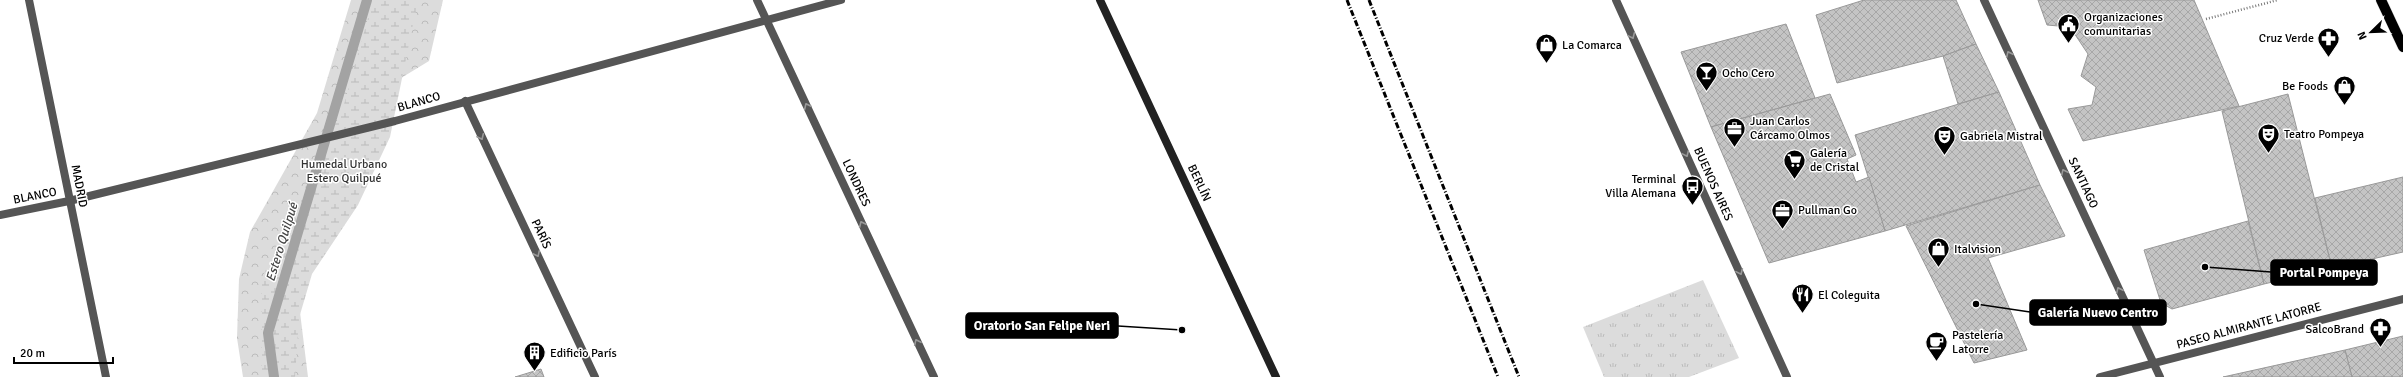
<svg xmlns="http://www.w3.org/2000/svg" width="2403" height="377" viewBox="0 0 2403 377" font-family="Signika,sans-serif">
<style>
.grass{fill:url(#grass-tufts)}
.forest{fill:url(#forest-crowns)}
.wetland{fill:url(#wetland-marsh)}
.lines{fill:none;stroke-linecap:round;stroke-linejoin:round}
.stream{stroke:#a3a3a3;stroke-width:10}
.building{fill:url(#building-cross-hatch);stroke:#999}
.primary-casing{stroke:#dbdbdb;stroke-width:11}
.path{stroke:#777;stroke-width:2.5;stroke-dasharray:1 2;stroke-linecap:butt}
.pedestrian{stroke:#555;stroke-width:8}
.minor{stroke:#555;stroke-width:8}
.tertiary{stroke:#555;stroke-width:8}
.secondary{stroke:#222;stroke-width:8}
.primary{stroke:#000;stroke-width:10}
.rail{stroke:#000;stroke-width:3;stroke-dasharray:6 2 1 2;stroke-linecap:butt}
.oneway{stroke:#999}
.labels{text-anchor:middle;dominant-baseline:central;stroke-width:3;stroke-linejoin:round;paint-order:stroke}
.poi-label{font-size:12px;fill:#000;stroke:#fff;text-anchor:start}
.street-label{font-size:12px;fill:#000;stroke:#fff}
.park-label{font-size:12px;fill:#333;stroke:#fff}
.water-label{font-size:13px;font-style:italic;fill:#444;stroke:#fff}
.leader{fill:none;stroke:#000;stroke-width:1.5}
.callout-dot{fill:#000;stroke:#fff;stroke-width:1.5}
.callout{fill:#000;stroke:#000;stroke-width:1.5}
.callout-label{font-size:13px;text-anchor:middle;font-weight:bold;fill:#fff}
</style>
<defs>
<pattern id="grass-tufts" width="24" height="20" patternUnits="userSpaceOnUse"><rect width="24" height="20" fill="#dcdcdc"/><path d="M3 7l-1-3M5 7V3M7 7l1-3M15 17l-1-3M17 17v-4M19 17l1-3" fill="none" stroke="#bbb"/></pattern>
<pattern id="forest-crowns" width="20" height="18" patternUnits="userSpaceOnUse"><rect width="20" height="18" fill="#dcdcdc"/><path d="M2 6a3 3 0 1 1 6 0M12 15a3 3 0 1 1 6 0" fill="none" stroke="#bbb"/></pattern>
<pattern id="wetland-marsh" width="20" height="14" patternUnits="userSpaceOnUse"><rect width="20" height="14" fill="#dcdcdc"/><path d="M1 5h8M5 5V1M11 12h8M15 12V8" fill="none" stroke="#bbb"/></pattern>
<pattern id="building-cross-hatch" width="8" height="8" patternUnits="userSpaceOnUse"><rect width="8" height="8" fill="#c4c4c4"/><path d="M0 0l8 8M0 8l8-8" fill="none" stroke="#a7a7a7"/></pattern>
</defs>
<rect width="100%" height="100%" fill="#fff"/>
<polygon class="grass" points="1703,280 1739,358 1689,377 1604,377 1583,327"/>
<polygon class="forest" points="351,0 443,0 429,61 388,86 298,296 308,377 243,377 237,338 239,279 250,232 317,113"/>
<polygon class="wetland" points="373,0 418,0 390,137 358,205 312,274 299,318 295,377 262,377 262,278 343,108"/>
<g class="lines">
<polyline class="stream" points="274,377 268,333 367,0"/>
</g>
<g class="building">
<polygon points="1864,0 1956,0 1976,44 1943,56 1837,83 1816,15"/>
<polygon points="2038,0 2194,0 2239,106 2083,141 2068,109 2092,105 2096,87 2081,76 2088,54 2070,27 2047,25"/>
<polygon points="1786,24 1815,98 1711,127 1681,52"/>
<polygon points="1976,44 1999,92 1958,104 1943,56"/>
<polygon points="1999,92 2040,185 1885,231 1855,135"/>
<polygon points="1830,94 1856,155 1847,159 1856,182 1869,177 1885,231 1769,263 1711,127"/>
<polygon points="2288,94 2332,268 2264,284 2222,111"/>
<polygon points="2403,177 2403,252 2332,268 2315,198"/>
<polygon points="2040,185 2065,236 1988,258 2027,350 1974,363 1906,226"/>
<polygon points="2248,221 2264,284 2172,309 2161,303 2144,250"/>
<polygon points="2403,336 2403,377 2352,377 2345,350"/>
<polygon points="2345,350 2352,377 2223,377"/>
<polygon points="541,369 544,377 515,377"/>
</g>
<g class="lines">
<defs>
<polyline id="primary" points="2381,0 2403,47"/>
</defs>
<use href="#primary" class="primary-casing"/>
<polyline class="path" points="2206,19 2278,0"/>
<polyline class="pedestrian" points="2100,377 2403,299"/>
<g class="minor">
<polyline points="757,0 934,377"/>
<polyline points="465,101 595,377"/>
<polyline points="0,215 69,201 395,121 841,0"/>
</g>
<g class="tertiary">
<polyline points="29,0 106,377"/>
<polyline points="1616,0 1787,377"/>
<polyline points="1984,0 2160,377"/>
</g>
<polyline class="secondary" points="1100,0 1276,377"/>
<use href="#primary" class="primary"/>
<g class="rail">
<polyline points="1347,0 1498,377"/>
<polyline points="1369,0 1519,377"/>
</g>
</g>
<defs><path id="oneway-chevron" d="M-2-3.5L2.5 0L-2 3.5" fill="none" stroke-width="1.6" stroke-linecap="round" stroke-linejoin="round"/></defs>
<g class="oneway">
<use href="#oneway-chevron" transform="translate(1632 36) rotate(66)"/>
<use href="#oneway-chevron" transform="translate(2009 54) rotate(-115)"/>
<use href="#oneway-chevron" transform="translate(807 106) rotate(-115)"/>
<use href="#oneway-chevron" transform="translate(481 137) rotate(65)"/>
<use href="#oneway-chevron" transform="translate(1686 154) rotate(66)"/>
<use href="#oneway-chevron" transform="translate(2064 172) rotate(-115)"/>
<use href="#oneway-chevron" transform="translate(862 224) rotate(-115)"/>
<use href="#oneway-chevron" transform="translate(537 254) rotate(65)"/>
<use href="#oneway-chevron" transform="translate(1740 272) rotate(66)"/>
<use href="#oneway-chevron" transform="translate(2119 290) rotate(-115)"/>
<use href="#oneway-chevron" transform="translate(917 342) rotate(-115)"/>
</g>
<defs>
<symbol id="civic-pin" viewBox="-11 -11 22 30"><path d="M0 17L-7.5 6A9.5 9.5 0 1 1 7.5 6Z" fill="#000" stroke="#fff"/><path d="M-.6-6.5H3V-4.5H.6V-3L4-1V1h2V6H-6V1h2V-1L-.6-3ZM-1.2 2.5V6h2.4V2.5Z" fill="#fff"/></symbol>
<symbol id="pharmacy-pin" viewBox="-11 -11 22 30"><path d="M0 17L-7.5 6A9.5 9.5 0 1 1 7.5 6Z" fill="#000" stroke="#fff"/><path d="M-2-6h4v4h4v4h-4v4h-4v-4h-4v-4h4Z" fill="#fff"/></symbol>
<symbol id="shop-pin" viewBox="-11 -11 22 30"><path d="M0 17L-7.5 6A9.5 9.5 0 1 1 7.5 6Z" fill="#000" stroke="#fff"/><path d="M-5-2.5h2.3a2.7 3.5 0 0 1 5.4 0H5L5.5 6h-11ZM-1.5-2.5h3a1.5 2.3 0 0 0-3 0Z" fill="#fff"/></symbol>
<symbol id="bar-pin" viewBox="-11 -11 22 30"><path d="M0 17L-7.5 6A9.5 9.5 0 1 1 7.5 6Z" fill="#000" stroke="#fff"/><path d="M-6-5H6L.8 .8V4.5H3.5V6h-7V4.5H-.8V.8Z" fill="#fff"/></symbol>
<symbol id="office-pin" viewBox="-11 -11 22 30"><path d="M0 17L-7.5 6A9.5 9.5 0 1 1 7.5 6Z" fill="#000" stroke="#fff"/><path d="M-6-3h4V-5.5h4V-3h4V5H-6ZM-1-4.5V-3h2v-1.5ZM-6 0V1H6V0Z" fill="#fff"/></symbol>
<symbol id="theatre-pin" viewBox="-11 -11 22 30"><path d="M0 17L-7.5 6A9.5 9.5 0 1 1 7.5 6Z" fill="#000" stroke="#fff"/><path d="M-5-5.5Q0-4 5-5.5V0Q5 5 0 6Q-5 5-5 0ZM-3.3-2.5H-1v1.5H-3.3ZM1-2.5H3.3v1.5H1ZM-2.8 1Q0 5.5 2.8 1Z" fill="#fff"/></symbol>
<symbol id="supermarket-pin" viewBox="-11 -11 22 30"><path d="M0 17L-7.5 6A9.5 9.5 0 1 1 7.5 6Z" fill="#000" stroke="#fff"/><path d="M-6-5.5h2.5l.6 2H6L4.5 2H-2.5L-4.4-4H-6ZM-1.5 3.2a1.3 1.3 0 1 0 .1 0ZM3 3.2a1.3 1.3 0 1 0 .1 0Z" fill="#fff"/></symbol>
<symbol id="bus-pin" viewBox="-11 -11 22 30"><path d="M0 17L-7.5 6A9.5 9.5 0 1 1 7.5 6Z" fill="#000" stroke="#fff"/><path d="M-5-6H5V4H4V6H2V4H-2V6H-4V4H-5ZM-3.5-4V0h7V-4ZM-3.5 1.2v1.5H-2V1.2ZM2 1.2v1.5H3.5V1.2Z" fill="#fff"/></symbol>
<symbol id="restaurant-pin" viewBox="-11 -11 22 30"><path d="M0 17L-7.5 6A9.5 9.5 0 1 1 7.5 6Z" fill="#000" stroke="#fff"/><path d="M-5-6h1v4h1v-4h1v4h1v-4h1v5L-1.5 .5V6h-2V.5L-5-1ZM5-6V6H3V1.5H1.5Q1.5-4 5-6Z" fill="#fff"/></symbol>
<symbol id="cafe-pin" viewBox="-11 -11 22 30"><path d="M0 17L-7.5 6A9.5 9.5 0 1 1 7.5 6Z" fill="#000" stroke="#fff"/><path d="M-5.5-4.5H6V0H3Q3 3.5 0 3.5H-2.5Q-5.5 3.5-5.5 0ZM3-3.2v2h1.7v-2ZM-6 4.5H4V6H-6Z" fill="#fff"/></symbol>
<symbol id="building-pin" viewBox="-11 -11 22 30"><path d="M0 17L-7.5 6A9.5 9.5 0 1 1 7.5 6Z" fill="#000" stroke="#fff"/><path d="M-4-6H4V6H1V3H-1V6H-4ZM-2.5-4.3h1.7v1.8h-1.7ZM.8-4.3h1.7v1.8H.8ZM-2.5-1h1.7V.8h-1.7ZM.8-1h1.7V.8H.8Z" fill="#fff"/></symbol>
</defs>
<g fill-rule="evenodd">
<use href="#civic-pin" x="2056" y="12" width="25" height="34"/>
<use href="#pharmacy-pin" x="2316" y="26" width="25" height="34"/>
<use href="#shop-pin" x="1534" y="32" width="25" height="34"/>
<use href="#bar-pin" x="1694" y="60" width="25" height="34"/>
<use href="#shop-pin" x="2332" y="74" width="25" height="34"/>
<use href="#office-pin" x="1722" y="116" width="25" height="34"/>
<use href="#theatre-pin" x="2256" y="122" width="25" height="34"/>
<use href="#theatre-pin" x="1932" y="124" width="25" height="34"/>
<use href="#supermarket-pin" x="1782" y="148" width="25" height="34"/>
<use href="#bus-pin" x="1680" y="174" width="25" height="34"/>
<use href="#office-pin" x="1770" y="198" width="25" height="34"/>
<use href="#shop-pin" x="1926" y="236" width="25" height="34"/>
<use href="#restaurant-pin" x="1790" y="282" width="25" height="34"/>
<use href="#pharmacy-pin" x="2368" y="316" width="25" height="34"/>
<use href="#cafe-pin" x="1924" y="330" width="25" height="34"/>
<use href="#building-pin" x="522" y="340" width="25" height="34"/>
</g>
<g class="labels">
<g class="poi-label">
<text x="2084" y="17">Organizaciones<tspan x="2084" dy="14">comunitarias</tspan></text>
<text x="2314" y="38" text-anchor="end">Cruz Verde</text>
<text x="1562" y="45">La Comarca</text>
<text x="1722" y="73">Ocho Cero</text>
<text x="2328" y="86" text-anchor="end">Be Foods</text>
<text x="1750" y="121">Juan Carlos<tspan x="1750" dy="14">Cárcamo Olmos</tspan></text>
<text x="2284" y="134">Teatro Pompeya</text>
<text x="1960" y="136">Gabriela Mistral</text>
<text x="1810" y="153">Galería<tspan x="1810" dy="14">de Cristal</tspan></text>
<text x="1676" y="179" text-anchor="end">Terminal<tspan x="1676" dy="14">Villa Alemana</tspan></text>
<text x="1798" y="210">Pullman Go</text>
<text x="1954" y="249">Italvision</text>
<text x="1818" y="295">El Coleguita</text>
<text x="2364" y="329" text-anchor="end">SalcoBrand</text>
<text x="1952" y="335">Pastelería<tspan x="1952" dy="14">Latorre</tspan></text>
<text x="550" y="353">Edificio París</text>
</g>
<g class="street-label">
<text transform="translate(419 102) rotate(-16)">BLANCO</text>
<text transform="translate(856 183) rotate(65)">LONDRES</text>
<text transform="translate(1199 183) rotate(65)">BERLÍN</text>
<text transform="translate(2083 183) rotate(65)">SANTIAGO</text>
<text transform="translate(1713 184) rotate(66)">BUENOS AIRES</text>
<text transform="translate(79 186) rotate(79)">MADRID</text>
<text transform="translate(35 196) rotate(-11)">BLANCO</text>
<text transform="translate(541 234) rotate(65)">PARÍS</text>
<text transform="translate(2249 326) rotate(-15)">PASEO ALMIRANTE LATORRE</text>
</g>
<g class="park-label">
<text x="344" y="164">Humedal Urbano<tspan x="344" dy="14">Estero Quilpué</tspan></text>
</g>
<g class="water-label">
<text transform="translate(282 242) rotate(-73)">Estero Quilpué</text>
</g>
</g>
<path class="leader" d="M2205 267L2271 272M1976 304L2030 312M1182 330L1118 326"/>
<g class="callout-dot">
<circle cx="2205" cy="267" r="4"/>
<circle cx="1976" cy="304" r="4"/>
<circle cx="1182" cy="330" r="4"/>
</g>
<g class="callout">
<rect x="2271" y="260" width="106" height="25" rx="4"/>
<rect x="2030" y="300" width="136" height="25" rx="4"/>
<rect x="966" y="313" width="152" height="25" rx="4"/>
</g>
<g class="callout-label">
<text x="2324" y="277">Portal Pompeya</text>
<text x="2098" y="317">Galería Nuevo Centro</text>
<text x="1042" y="330">Oratorio San Felipe Neri</text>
</g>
<g transform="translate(2371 32) rotate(247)" stroke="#ffffff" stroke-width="3" paint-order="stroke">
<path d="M0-3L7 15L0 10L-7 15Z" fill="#000000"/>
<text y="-6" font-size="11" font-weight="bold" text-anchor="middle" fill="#000000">N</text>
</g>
<path d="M14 357v6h99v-6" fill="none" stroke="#000000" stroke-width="2"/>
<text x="20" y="357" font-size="12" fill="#000000" stroke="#ffffff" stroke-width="3" paint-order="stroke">20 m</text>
</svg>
